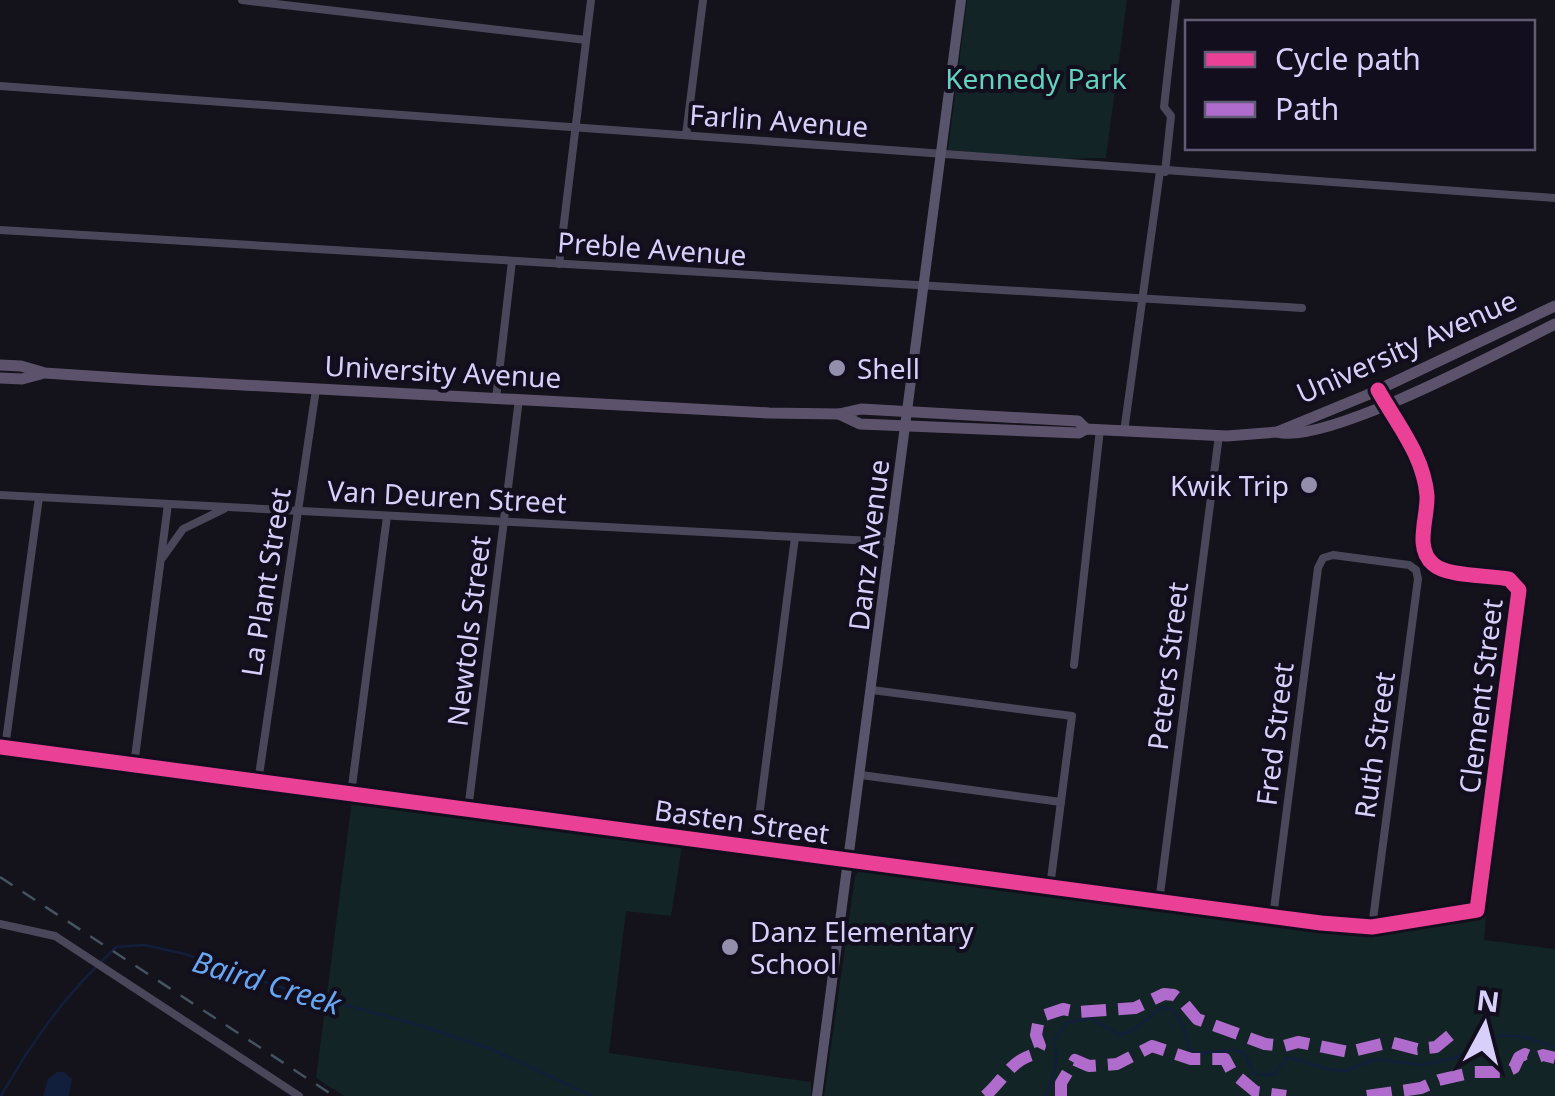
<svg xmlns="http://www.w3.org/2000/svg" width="1555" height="1096" viewBox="0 0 1555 1096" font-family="'Noto Sans',sans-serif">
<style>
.green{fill:#122425}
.water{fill:#111f3c}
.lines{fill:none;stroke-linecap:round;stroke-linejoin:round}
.stream{stroke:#111f3c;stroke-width:2.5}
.street{stroke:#4a475b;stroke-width:8}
.secondary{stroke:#57546c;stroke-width:10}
.primary{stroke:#5d526b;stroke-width:11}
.rail{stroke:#445362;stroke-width:2.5;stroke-dasharray:15 12;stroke-linecap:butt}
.quiet{stroke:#b06ccc;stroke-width:12;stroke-dasharray:25 12;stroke-linecap:butt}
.cycleway-casing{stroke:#120e1e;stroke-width:21}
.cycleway{stroke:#ea4096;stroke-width:15}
.poi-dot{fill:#938eac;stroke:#120e1e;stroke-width:4}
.labels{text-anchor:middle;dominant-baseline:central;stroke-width:8;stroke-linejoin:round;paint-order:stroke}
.park-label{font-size:28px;fill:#63d3c0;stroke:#120e1e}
.street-label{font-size:28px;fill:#d8d0fb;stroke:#120e1e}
.poi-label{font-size:28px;fill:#d8d0fb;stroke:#120e1e;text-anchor:start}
.water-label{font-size:30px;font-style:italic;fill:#67a7f1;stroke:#120e1e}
</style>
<rect width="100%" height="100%" fill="#14121a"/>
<g class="green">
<polygon points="967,0 1127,0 1106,158 1058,159 948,150"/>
<polygon points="352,800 682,847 671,916 626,911 609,1053 811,1082 811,1096 344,1096 316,1078"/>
<polygon points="861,869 1348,932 1388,931 1486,916 1484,940 1555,949 1555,1096 824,1096 855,876"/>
</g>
<polygon class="water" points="57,1072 64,1072 72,1079 69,1096 43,1096 48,1079"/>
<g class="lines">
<g class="stream">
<polyline points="101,962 116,947 144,945 185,954 276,986 422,1026 491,1049 592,1096"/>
<path d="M1,1096C27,1050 58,1005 95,968"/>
<path d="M1044,1096C1057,1079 1058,1060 1054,1040L1066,1023L1091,1018L1120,1035C1138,1030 1147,1017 1163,1007L1174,1011L1183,1027L1189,1049C1207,1059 1226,1045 1244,1053L1254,1074L1273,1075L1288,1057L1328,1069L1345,1071L1376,1059L1420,1065L1455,1058L1500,1035L1524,1037L1555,1047"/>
</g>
<g class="street">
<polyline points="242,0 586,40"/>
<polyline points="0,86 1555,198"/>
<polyline points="686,135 703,0"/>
<polyline points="1165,172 1171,116 1164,107 1176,0"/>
<polyline points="0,230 1302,308"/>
<polyline points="559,264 591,0"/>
<polyline points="496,399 512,261"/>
<polyline points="1124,432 1160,171"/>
<polyline points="0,495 891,542"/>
<polyline points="163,557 183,529 224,509"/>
<polyline points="1074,665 1100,429"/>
<polyline points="872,690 1072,716 1050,887"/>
<path d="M0,747L1321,923L1372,927L1477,910L1519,590L1509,579C1489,575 1447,577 1433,564C1414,548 1428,517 1427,496C1424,456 1397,424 1378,390"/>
<polyline points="5,748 39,497"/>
<polyline points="134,765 168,504"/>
<polyline points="861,775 1061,802"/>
<polyline points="258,782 316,389"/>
<polyline points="351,794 387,516"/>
<polyline points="468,810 519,399"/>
<polyline points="755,848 795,537"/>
<polyline points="1159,902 1219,435"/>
<polyline points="1273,917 1318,568 1323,558 1333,555 1409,565 1416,570 1418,579 1372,927"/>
<polyline points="0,924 55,936 299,1096"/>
</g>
<polyline class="secondary" points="817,1096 961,0"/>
<g class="primary">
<polyline points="0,365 21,366 45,373 150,380 769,413 839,414 861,409 1078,421 1086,429"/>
<polyline points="0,378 22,379 41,374"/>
<polyline points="839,414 860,424 1079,433 1086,429 1227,436 1277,432 1367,395 1555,306"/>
<path d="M1277,432C1325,446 1505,349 1555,324"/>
</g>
<polyline class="rail" points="0,877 334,1096"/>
<g class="quiet">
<path d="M985,1096C1003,1081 1011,1059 1036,1054L1040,1046L1036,1035L1038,1024L1045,1015L1063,1009L1078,1012L1135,1008L1164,994L1174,995L1182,1001L1197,1019L1265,1044L1284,1046L1298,1042L1349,1052L1390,1042L1417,1049L1436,1047L1454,1032"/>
<polyline points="1061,1096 1061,1083 1075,1060 1089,1066 1117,1064 1152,1046 1191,1059 1225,1059 1232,1072 1256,1092 1286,1096"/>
<polyline points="1367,1096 1421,1088 1439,1080 1474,1072 1504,1072 1514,1068 1519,1057 1525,1054 1535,1058 1543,1055 1555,1058"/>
</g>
<defs>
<path id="cycleway" d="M0,747L1321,923L1372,927L1477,910L1519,590L1509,579C1489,575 1447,577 1433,564C1414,548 1428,517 1427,496C1424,456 1397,424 1378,390"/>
</defs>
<use href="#cycleway" class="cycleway-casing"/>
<use href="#cycleway" class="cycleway"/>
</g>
<g class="poi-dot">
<circle cx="837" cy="368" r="10"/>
<circle cx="1309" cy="485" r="10"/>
<circle cx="730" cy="947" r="10"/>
</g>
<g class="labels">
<g class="park-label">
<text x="1036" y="78">Kennedy Park</text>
</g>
<g class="street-label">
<text transform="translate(779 120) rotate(4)">Farlin Avenue</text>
<text transform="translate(652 248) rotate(4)">Preble Avenue</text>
<text transform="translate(1406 346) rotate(-24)">University Avenue</text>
<text transform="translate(443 371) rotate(3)">University Avenue</text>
<text transform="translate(447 496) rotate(3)">Van Deuren Street</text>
<text transform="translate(868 545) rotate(-83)">Danz Avenue</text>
<text transform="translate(265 582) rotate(-81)">La Plant Street</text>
<text transform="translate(468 631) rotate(-83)">Newtols Street</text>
<text transform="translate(1167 666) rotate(-83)">Peters Street</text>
<text transform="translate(1480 696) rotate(-83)">Clement Street</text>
<text transform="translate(1274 734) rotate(-83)">Fred Street</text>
<text transform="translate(1374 745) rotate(-82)">Ruth Street</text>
<text transform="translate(742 821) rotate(8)">Basten Street</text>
</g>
<g class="poi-label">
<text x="857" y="368">Shell</text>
<text x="1289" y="485" text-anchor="end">Kwik Trip</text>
<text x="750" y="931">Danz Elementary<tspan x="750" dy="32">School</tspan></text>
</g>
<g class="water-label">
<text transform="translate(267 982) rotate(17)">Baird Creek</text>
</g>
</g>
<rect x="1185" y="20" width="350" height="130" fill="#120e1e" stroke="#615c76" stroke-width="2.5"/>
<rect x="1205" y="52" width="50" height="15" fill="#ea4096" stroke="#615c76" stroke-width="2.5"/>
<text x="1275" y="70" font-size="30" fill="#d8d0fb">Cycle path</text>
<rect x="1205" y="102" width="50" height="15" fill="#b06ccc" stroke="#615c76" stroke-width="2.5"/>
<text x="1275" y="120" font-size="30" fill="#d8d0fb">Path</text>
<g transform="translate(1485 1026) rotate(7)" stroke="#120e1e" stroke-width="8" paint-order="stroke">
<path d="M0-8L18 38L0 25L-18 38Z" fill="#d8d0fb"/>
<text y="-15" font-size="28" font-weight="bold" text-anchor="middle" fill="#d8d0fb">N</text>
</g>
</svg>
